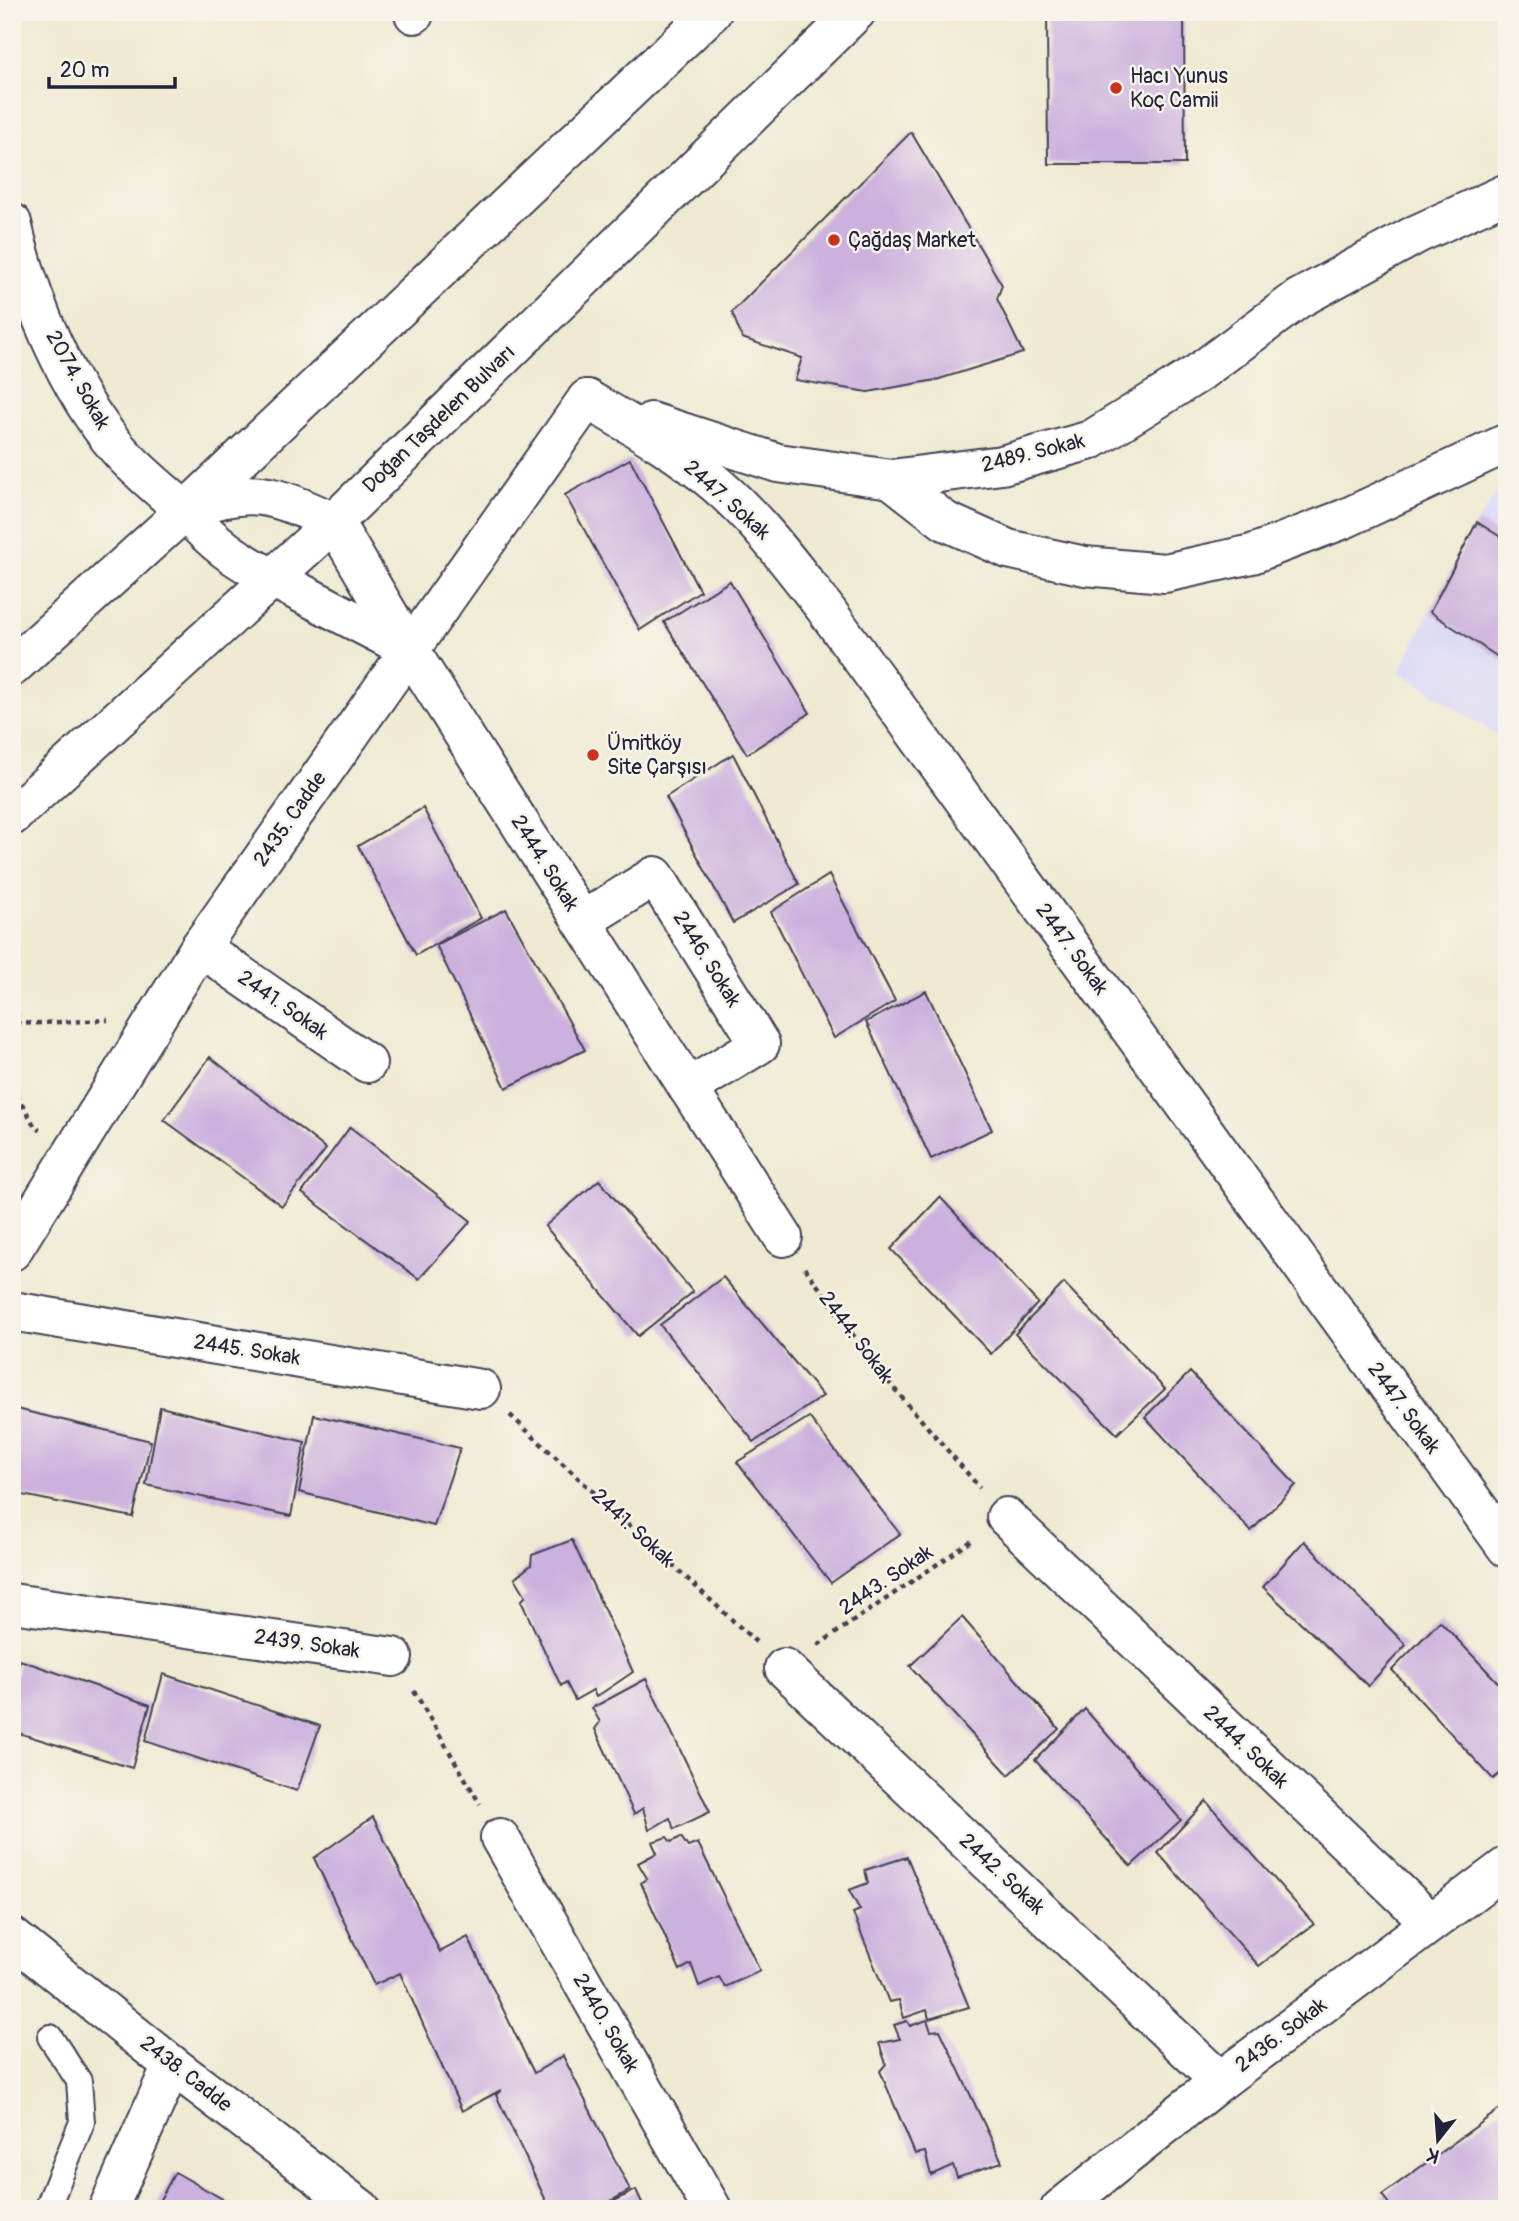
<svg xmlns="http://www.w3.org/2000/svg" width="1519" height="2221" viewBox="0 0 1519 2221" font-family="Pangolin,sans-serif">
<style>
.built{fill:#d8d7f8}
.building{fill:#ccb0de}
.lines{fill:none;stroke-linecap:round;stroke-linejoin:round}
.service-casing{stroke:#414052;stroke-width:28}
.minor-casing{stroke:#414052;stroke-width:42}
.primary-casing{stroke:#414052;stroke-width:42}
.path{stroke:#414052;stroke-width:4.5;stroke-dasharray:5 5;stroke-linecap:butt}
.service{stroke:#fff;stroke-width:24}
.minor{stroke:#fff;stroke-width:38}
.primary{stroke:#fff;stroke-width:38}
.poi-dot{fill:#c8321e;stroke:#f7f3e8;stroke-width:2.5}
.labels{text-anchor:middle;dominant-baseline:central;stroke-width:5;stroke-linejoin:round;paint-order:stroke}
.poi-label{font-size:21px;fill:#22223b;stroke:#f7f3e8;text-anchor:start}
.street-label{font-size:21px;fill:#22223b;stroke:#f7f3e8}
</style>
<rect width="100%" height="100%" fill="#f7f3e8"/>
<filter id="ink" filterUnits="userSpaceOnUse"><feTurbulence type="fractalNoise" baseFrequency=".0143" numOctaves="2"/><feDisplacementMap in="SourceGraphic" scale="14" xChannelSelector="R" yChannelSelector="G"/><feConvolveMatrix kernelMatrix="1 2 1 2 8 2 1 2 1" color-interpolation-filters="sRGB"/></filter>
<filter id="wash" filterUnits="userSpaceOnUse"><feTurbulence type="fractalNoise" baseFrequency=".00686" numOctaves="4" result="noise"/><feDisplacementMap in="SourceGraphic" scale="28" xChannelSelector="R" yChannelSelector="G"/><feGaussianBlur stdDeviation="1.57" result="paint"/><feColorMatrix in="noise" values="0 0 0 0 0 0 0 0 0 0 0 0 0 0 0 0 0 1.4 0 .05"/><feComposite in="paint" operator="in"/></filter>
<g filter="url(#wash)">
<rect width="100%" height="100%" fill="#efe9d1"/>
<polygon class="built" points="1507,478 1507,742 1399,671 1477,522"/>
<g id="blocks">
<g class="building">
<polygon points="1047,12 1184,12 1185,164 1048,164"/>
<polygon points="911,132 1002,285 997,299 1023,353 936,380 868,392 795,380 802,358 742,338 732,312"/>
<polygon points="630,459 700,591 640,630 565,495"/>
<polygon points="1477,522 1507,541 1507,663 1430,612"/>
<polygon points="730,581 810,713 747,754 664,622"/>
<polygon points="733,754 799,884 733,923 666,797"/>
<polygon points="423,808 481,918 416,955 358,846"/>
<polygon points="829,875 895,1001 834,1038 771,912"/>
<polygon points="506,909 585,1050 506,1088 436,945"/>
<polygon points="926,991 992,1130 931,1159 866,1022"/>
<polygon points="210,1057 326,1149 282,1206 164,1120"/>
<polygon points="350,1127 471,1221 419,1279 302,1193"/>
<polygon points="599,1180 693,1292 638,1336 545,1226"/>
<polygon points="940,1197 1038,1303 991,1354 891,1249"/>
<polygon points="723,1277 823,1396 754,1442 660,1325"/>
<polygon points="1064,1283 1165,1389 1117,1434 1015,1334"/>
<polygon points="1190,1372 1296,1485 1251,1531 1145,1417"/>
<polygon points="160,1407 305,1442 291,1516 146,1485"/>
<polygon points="12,1408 151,1441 133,1517 12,1493"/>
<polygon points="314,1415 460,1448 434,1526 299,1492"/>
<polygon points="809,1417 900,1534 831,1583 737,1462"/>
<polygon points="572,1540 633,1672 596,1697 593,1690 575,1700 566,1682 561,1686 521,1601 526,1596 515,1578 531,1565 532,1555"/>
<polygon points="1304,1541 1406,1645 1368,1686 1263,1587"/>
<polygon points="962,1617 1059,1729 1009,1775 910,1666"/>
<polygon points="1440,1621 1507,1692 1507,1768 1493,1779 1392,1670"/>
<polygon points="20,1660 150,1705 132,1768 12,1731 12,1691"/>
<polygon points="163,1674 320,1726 297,1791 145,1741"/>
<polygon points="646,1679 710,1812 674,1829 670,1818 649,1830 643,1808 634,1814 595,1729 600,1722 592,1708"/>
<polygon points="1085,1709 1181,1820 1131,1866 1035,1760"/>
<polygon points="1206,1801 1314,1924 1259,1966 1158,1853"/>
<polygon points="373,1817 440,1952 468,1937 534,2073 563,2056 630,2190 597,2209 550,2209 496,2095 501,2090 462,2111 400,1973 374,1985 314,1858"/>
<polygon points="667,1837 671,1842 681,1837 688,1847 698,1843 760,1971 725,1987 719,1977 699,1986 691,1964 680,1970 641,1883 647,1878 638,1863 657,1853 652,1842"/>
<polygon points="907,1857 969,2007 929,2019 927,2010 904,2018 899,2000 889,2002 853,1913 860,1910 849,1890 868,1883 865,1870"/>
<polygon points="927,2020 931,2031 940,2030 1002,2162 957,2177 953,2165 931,2175 925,2152 915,2154 880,2071 886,2064 879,2043 900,2039 894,2025 907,2021 910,2026"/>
<polygon points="1507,2104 1507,2209 1393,2209 1382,2195"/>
<polygon points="175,2172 240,2209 155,2209"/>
<polygon points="636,2190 645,2209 598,2209"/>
</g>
</g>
</g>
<g filter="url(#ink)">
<use href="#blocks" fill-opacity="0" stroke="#414052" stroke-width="2"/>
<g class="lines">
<defs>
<polyline id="service" points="47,2209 82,2122 79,2081 50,2037"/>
<g id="minor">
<polyline points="414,14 414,12"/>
<path d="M12,223C29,300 67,389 118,449C138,472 163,491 185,511"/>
<path d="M587,399C631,425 678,451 717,485C759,521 791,565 824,607L1507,1548"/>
<polyline points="651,422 778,463 891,479 1002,465 1091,440 1197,374 1298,299 1417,234 1507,193"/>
<polyline points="891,479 945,521 1008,549 1085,566 1165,573 1252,554 1344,519 1507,443"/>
<polyline points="334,522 409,649 783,1237"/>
<polyline points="274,579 409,649"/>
<polyline points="582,921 655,876 760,1044 688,1088"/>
<polyline points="200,947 367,1063"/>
<polyline points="12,1251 200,947 587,399"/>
<polyline points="12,1311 481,1389"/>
<polyline points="1006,1517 1430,1922"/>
<polyline points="12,1603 393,1657"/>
<polyline points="784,1668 1220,2081"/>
<polyline points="500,1838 712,2209"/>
<polyline points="12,1937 172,2065 361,2209"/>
<polyline points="108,2209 172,2065"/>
<polyline points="1060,2209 1220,2081 1507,1866"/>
</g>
<g id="primary">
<path d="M190,509C254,484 275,496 334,522"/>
<path d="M185,511C213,543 236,560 274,579"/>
<polyline points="12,667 185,511 712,12"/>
<polyline points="12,816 334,522 856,12"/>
</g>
</defs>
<use href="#service" class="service-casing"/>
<use href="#minor" class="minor-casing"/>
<use href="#primary" class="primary-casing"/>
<g class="path">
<polyline points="12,994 18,1012 12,1033"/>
<polyline points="16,1024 108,1020"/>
<polyline points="12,1086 35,1127 40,1130"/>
<polyline points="805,1268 879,1371 980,1488"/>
<polyline points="510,1415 756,1642"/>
<polyline points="818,1645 973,1540"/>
<polyline points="414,1691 480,1804"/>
</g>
<use href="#service" class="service"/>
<use href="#minor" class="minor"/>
<use href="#primary" class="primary"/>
</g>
</g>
<g class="poi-dot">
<circle cx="1116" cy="88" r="7"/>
<circle cx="834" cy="240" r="7"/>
<circle cx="593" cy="755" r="7"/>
</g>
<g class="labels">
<g class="poi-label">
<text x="1130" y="76">Hacı Yunus<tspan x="1130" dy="24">Koç Camii</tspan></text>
<text x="848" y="240">Çağdaş Market</text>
<text x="607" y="743">Ümitköy<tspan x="607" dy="24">Site Çarşısı</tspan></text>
</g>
<g class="street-label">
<text transform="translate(78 380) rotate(61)">2074. Sokak</text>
<text transform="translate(439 419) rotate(-44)">Doğan Taşdelen Bulvarı</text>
<text transform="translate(1033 453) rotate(-14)">2489. Sokak</text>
<text transform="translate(727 500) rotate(42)">2447. Sokak</text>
<text transform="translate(290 819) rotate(-55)">2435. Cadde</text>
<text transform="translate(545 863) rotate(58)">2444. Sokak</text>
<text transform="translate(1072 949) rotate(54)">2447. Sokak</text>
<text transform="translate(707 959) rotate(58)">2446. Sokak</text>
<text transform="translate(283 1005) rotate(35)">2441. Sokak</text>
<text transform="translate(856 1337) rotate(53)">2444. Sokak</text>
<text transform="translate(247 1350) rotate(9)">2445. Sokak</text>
<text transform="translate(1404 1408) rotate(54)">2447. Sokak</text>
<text transform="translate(633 1528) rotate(43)">2441. Sokak</text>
<text transform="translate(886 1580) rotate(-34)">2443. Sokak</text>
<text transform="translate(307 1644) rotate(8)">2439. Sokak</text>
<text transform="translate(1246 1747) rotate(44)">2444. Sokak</text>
<text transform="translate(1002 1874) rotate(43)">2442. Sokak</text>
<text transform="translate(606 2023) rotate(60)">2440. Sokak</text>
<text transform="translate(1281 2035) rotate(-37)">2436. Sokak</text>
<text transform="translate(186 2074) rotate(38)">2438. Cadde</text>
</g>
</g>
<rect width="1519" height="2221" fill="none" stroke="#f7f3e8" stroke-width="42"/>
<g transform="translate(1438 2140) rotate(197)" stroke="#f7f3e8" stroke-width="5" paint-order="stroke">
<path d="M0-5L12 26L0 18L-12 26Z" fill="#22223b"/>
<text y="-10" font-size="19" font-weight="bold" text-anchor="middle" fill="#22223b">K</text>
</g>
<path d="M49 77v10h126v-10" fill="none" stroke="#22223b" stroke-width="3.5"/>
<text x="60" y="77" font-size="21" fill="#22223b" stroke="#f7f3e8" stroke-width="5" paint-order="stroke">20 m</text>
</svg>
